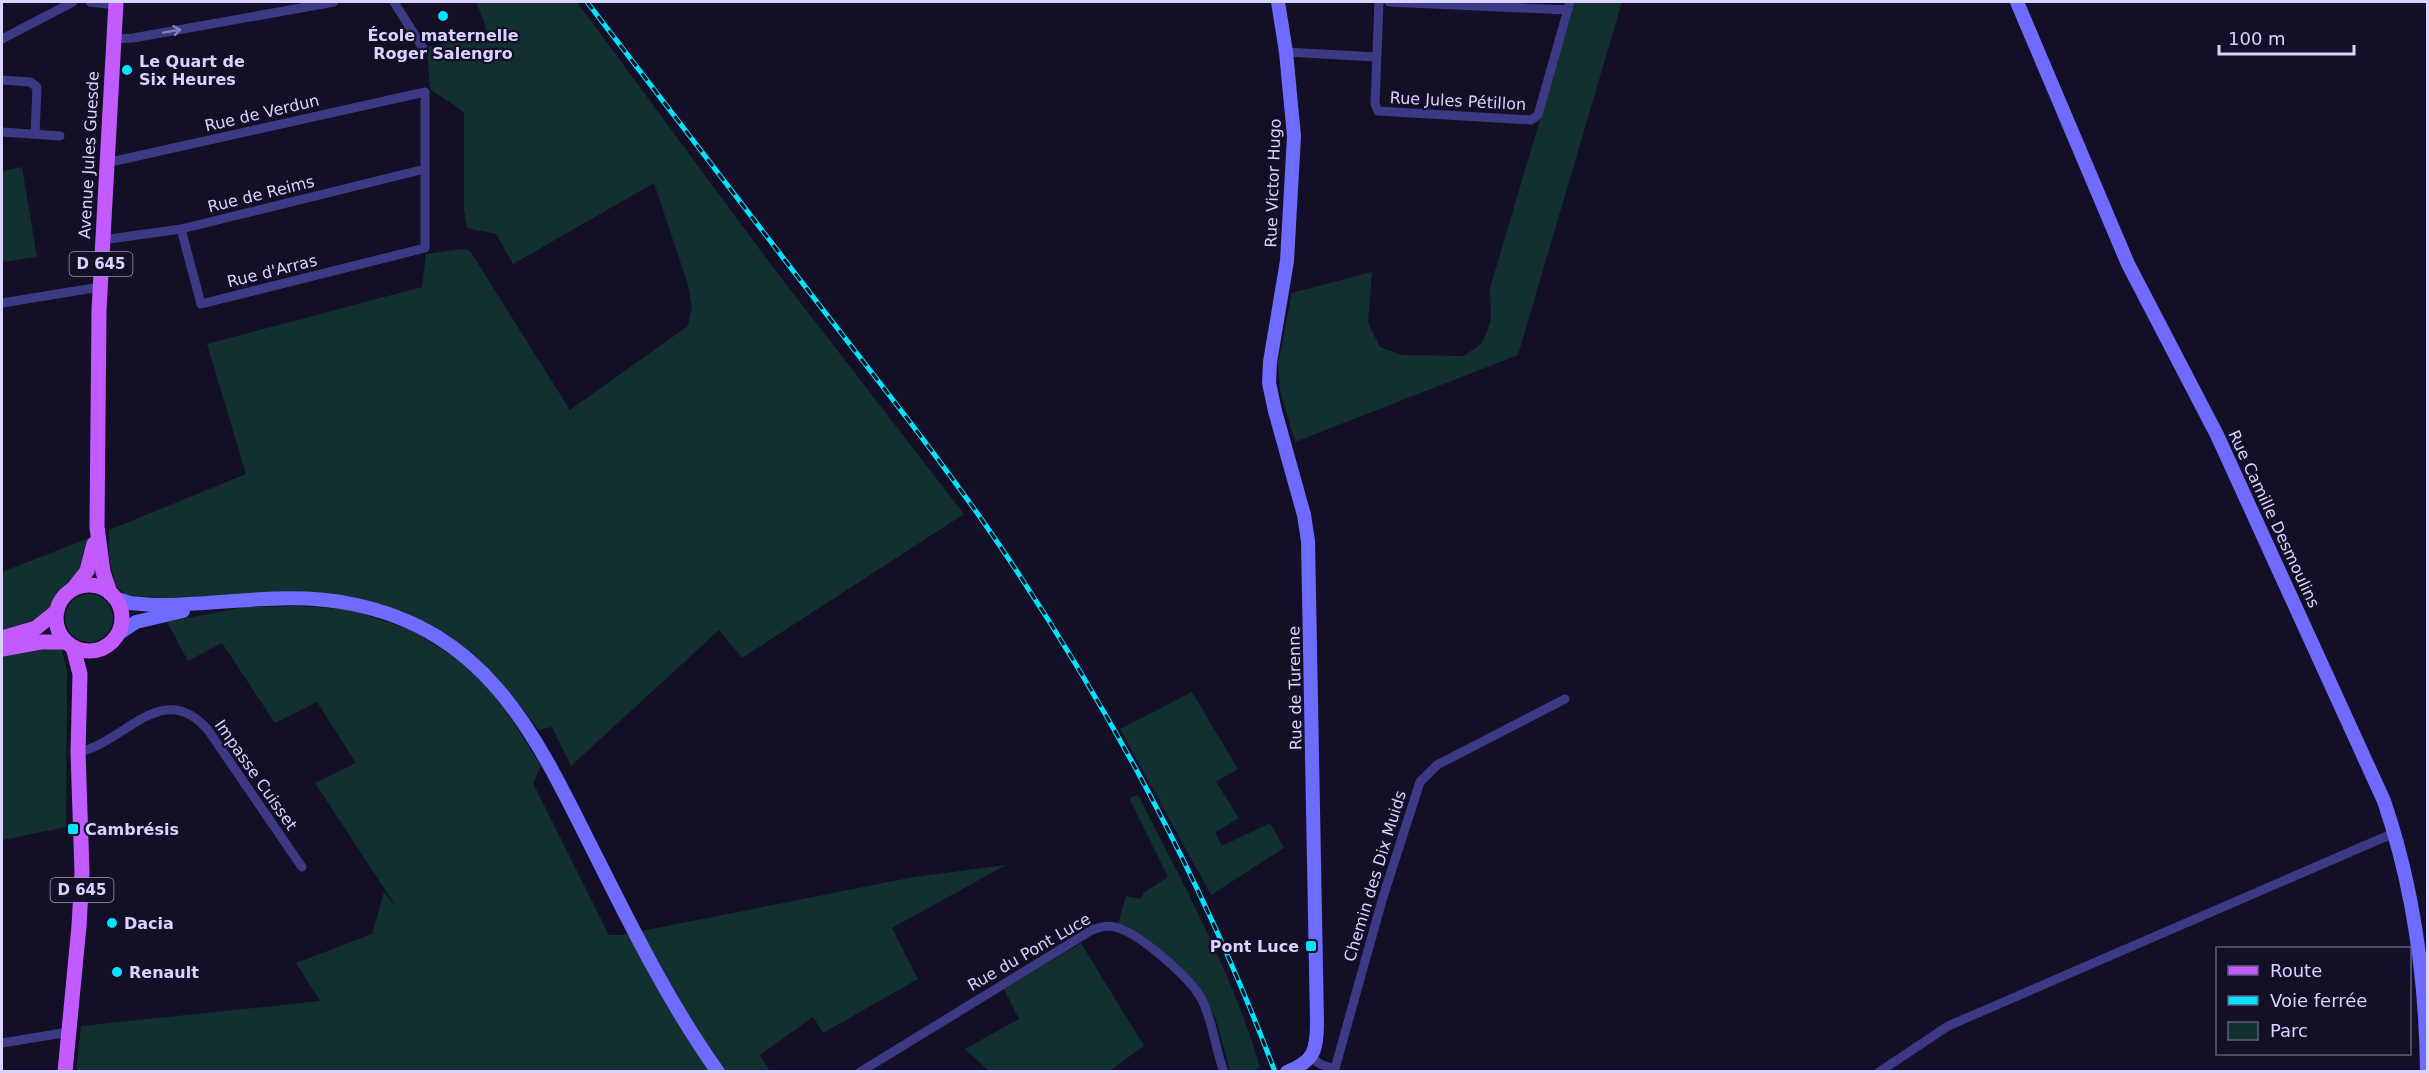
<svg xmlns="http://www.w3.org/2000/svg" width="2429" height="1073" viewBox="0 0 2429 1073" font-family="'DejaVu Sans',sans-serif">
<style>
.green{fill:#12302f}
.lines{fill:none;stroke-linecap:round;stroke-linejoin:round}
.street{stroke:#3d3a85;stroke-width:9}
.secondary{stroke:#6f6bff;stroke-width:14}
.primary{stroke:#c25bff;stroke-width:15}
.rail-casing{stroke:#00e5ff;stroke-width:5}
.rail{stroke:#130f26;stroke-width:3;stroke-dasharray:9;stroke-linecap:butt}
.oneway{stroke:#837fbc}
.poi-dot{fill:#00e5ff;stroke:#130f26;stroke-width:2}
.labels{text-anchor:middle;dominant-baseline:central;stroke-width:4.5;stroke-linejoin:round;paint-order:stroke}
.shield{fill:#130f26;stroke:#9e99be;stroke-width:1.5}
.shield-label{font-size:15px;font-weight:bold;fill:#d9d4ff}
.poi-label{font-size:16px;font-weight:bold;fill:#d9d4ff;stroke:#130f26;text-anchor:start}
.street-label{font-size:16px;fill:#d9d4ff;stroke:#130f26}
</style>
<rect width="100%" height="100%" fill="#130f26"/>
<g class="green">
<polygon points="476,2 577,2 772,266 964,514 742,658 719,630 571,766 552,727 539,730 506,688 471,652 425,626 340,596 185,600 125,595 115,585 109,556 109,530 246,474 207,344 422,287 426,254 462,249 470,251 570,410 688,326 692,307 688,285 654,183 513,264 496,234 467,228 464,210 464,112 430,89 427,47 486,34 485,24"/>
<polygon points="1575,2 1622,2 1518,355 1295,442 1280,391 1278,363 1292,293 1372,272 1368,323 1380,347 1402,355 1464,356 1482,343 1491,321 1490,288"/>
<polygon points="22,167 37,257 2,262 2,171"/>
<polygon points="89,538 84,572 40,618 2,630 2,572"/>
<circle cx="89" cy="618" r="24"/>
<polygon points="301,606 352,610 413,631 459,660 497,696 541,766 533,783 609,935 621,935 914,877 1006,865 892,928 918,979 823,1033 813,1017 760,1055 770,1071 76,1072 81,1026 320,1001 296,963 372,934 384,892 397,908 315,783 356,763 317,702 275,723 222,643 188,661 167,622 244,607"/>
<polygon points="61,647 67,670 66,827 2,840 2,656"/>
<polygon points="1192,692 1238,769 1216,782 1239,818 1215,832 1222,846 1270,823 1284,848 1211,895 1120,729"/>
<path d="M1138,795C1183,883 1232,972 1260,1067L1253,1071H1230L1215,1017L1201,991L1118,924L1126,896L1141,899L1143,893L1168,877L1129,798Z"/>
<polygon points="1081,943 1144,1046 1108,1072 989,1071 965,1049 1019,1019 1004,989"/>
</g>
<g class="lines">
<g class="street">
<polyline points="90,2 116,5"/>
<polyline points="394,2 423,48"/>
<polyline points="1379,2 1375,104 1378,111 1531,120 1538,115 1570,2"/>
<polyline points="1389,2 1568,10"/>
<polyline points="2,39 73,2"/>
<polyline points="114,39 133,38 334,2"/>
<polyline points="1286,52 1376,57"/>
<polyline points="2,80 30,82 37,87 35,134"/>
<polyline points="2,132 60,136"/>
<polyline points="106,163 425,92 425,248 201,304 181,229"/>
<polyline points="102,240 181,229 425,169"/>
<polyline points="2,303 100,287"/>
<path d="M78,752C124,744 162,677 208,730L302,867"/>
<polyline points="2,1043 69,1032"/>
<polyline points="1311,1057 1320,1064 1334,1069"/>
<path d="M860,1072L1092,930C1100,927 1107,925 1115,927C1139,933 1191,978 1202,1000C1213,1022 1215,1048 1224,1072"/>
<polyline points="1334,1072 1383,897 1420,782 1437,765 1565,699"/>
<polyline points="1879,1072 1948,1026 2394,833"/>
</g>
<g class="secondary">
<path d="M1278,2L1286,52L1294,136L1287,261L1270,362L1269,383L1275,411L1304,515L1308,541L1317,1022C1317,1051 1314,1061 1287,1072"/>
<path d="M2017,2L2128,264L2217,435L2384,801C2414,889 2426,980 2427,1072"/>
<path d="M114,598L130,603L153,605C219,606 286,590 352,604C495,633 540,746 599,862C635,934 671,1006 718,1072"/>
<polyline points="118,634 136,622 183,611"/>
</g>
<g class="primary">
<circle cx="89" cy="618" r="33"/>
<polyline points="73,589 87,571 94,544"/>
<polyline points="110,593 103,572 97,527 99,310 116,2"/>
<polyline points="2,638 36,628 57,611"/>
<polyline points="2,649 41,642 66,642"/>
<polyline points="65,1072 79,926 82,872 78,752 80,674 73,647"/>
</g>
<defs>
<path id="rail" d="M587,2C664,102 740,202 817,302C885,390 955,477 1016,570C1120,727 1209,896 1275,1072"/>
</defs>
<use href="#rail" class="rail-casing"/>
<use href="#rail" class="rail"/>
</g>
<defs><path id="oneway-shaft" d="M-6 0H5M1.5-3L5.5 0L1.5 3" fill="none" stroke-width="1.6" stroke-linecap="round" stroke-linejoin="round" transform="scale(1.5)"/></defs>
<use class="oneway" href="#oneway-shaft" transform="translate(172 31) rotate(-10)"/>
<g class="poi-dot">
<circle cx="443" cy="16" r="6"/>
<circle cx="127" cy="70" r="6"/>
<rect x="67" y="823" width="12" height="12" rx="3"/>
<circle cx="112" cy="923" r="6"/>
<rect x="1305" y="940" width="12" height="12" rx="3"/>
<circle cx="117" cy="972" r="6"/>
</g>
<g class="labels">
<g class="shield">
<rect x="69.5" y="252" width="63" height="24" rx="4.5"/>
<rect x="50.5" y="878" width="63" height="24" rx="4.5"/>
</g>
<g class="shield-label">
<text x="101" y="264">D 645</text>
<text x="82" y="890">D 645</text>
</g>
<g class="poi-label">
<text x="443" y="35" text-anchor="middle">École maternelle<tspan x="443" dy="18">Roger Salengro</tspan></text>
<text x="139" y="61">Le Quart de<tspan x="139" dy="18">Six Heures</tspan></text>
<text x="85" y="829">Cambrésis</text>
<text x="124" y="923">Dacia</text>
<text x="1299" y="946" text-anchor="end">Pont Luce</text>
<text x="129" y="972">Renault</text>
</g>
<g class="street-label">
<text transform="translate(1458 101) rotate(3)">Rue Jules Pétillon</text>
<text transform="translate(262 113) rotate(-13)">Rue de Verdun</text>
<text transform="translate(89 155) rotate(-87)">Avenue Jules Guesde</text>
<text transform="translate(1273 183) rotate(-88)">Rue Victor Hugo</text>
<text transform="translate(261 194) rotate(-14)">Rue de Reims</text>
<text transform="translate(272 271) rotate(-14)">Rue d'Arras</text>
<text transform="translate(2274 519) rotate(65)">Rue Camille Desmoulins</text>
<text transform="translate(1295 688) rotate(-91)">Rue de Turenne</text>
<text transform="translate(256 775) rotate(55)">Impasse Cuisset</text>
<text transform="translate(1375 876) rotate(-73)">Chemin des Dix Muids</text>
<text transform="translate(1029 952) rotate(-30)">Rue du Pont Luce</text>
</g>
</g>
<rect width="2429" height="1073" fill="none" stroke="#d9d4ff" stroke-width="6"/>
<rect x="2216" y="947" width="195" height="108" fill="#130f26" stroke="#625e7d" stroke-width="1.5"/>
<rect x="2228" y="966" width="30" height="9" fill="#c25bff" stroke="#625e7d" stroke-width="1.5"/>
<text x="2270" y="977" font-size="18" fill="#d9d4ff">Route</text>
<rect x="2228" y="996" width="30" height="9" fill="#00e5ff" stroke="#625e7d" stroke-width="1.5"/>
<text x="2270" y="1007" font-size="18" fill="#d9d4ff">Voie ferrée</text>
<rect x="2228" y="1022" width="30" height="18" fill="#12302f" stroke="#625e7d" stroke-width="1.5"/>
<text x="2270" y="1037" font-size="18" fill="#d9d4ff">Parc</text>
<path d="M2219 45v9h135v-9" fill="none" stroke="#d9d4ff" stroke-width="3"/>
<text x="2228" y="45" font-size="18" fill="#d9d4ff" stroke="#130f26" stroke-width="4.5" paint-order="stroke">100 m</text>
</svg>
